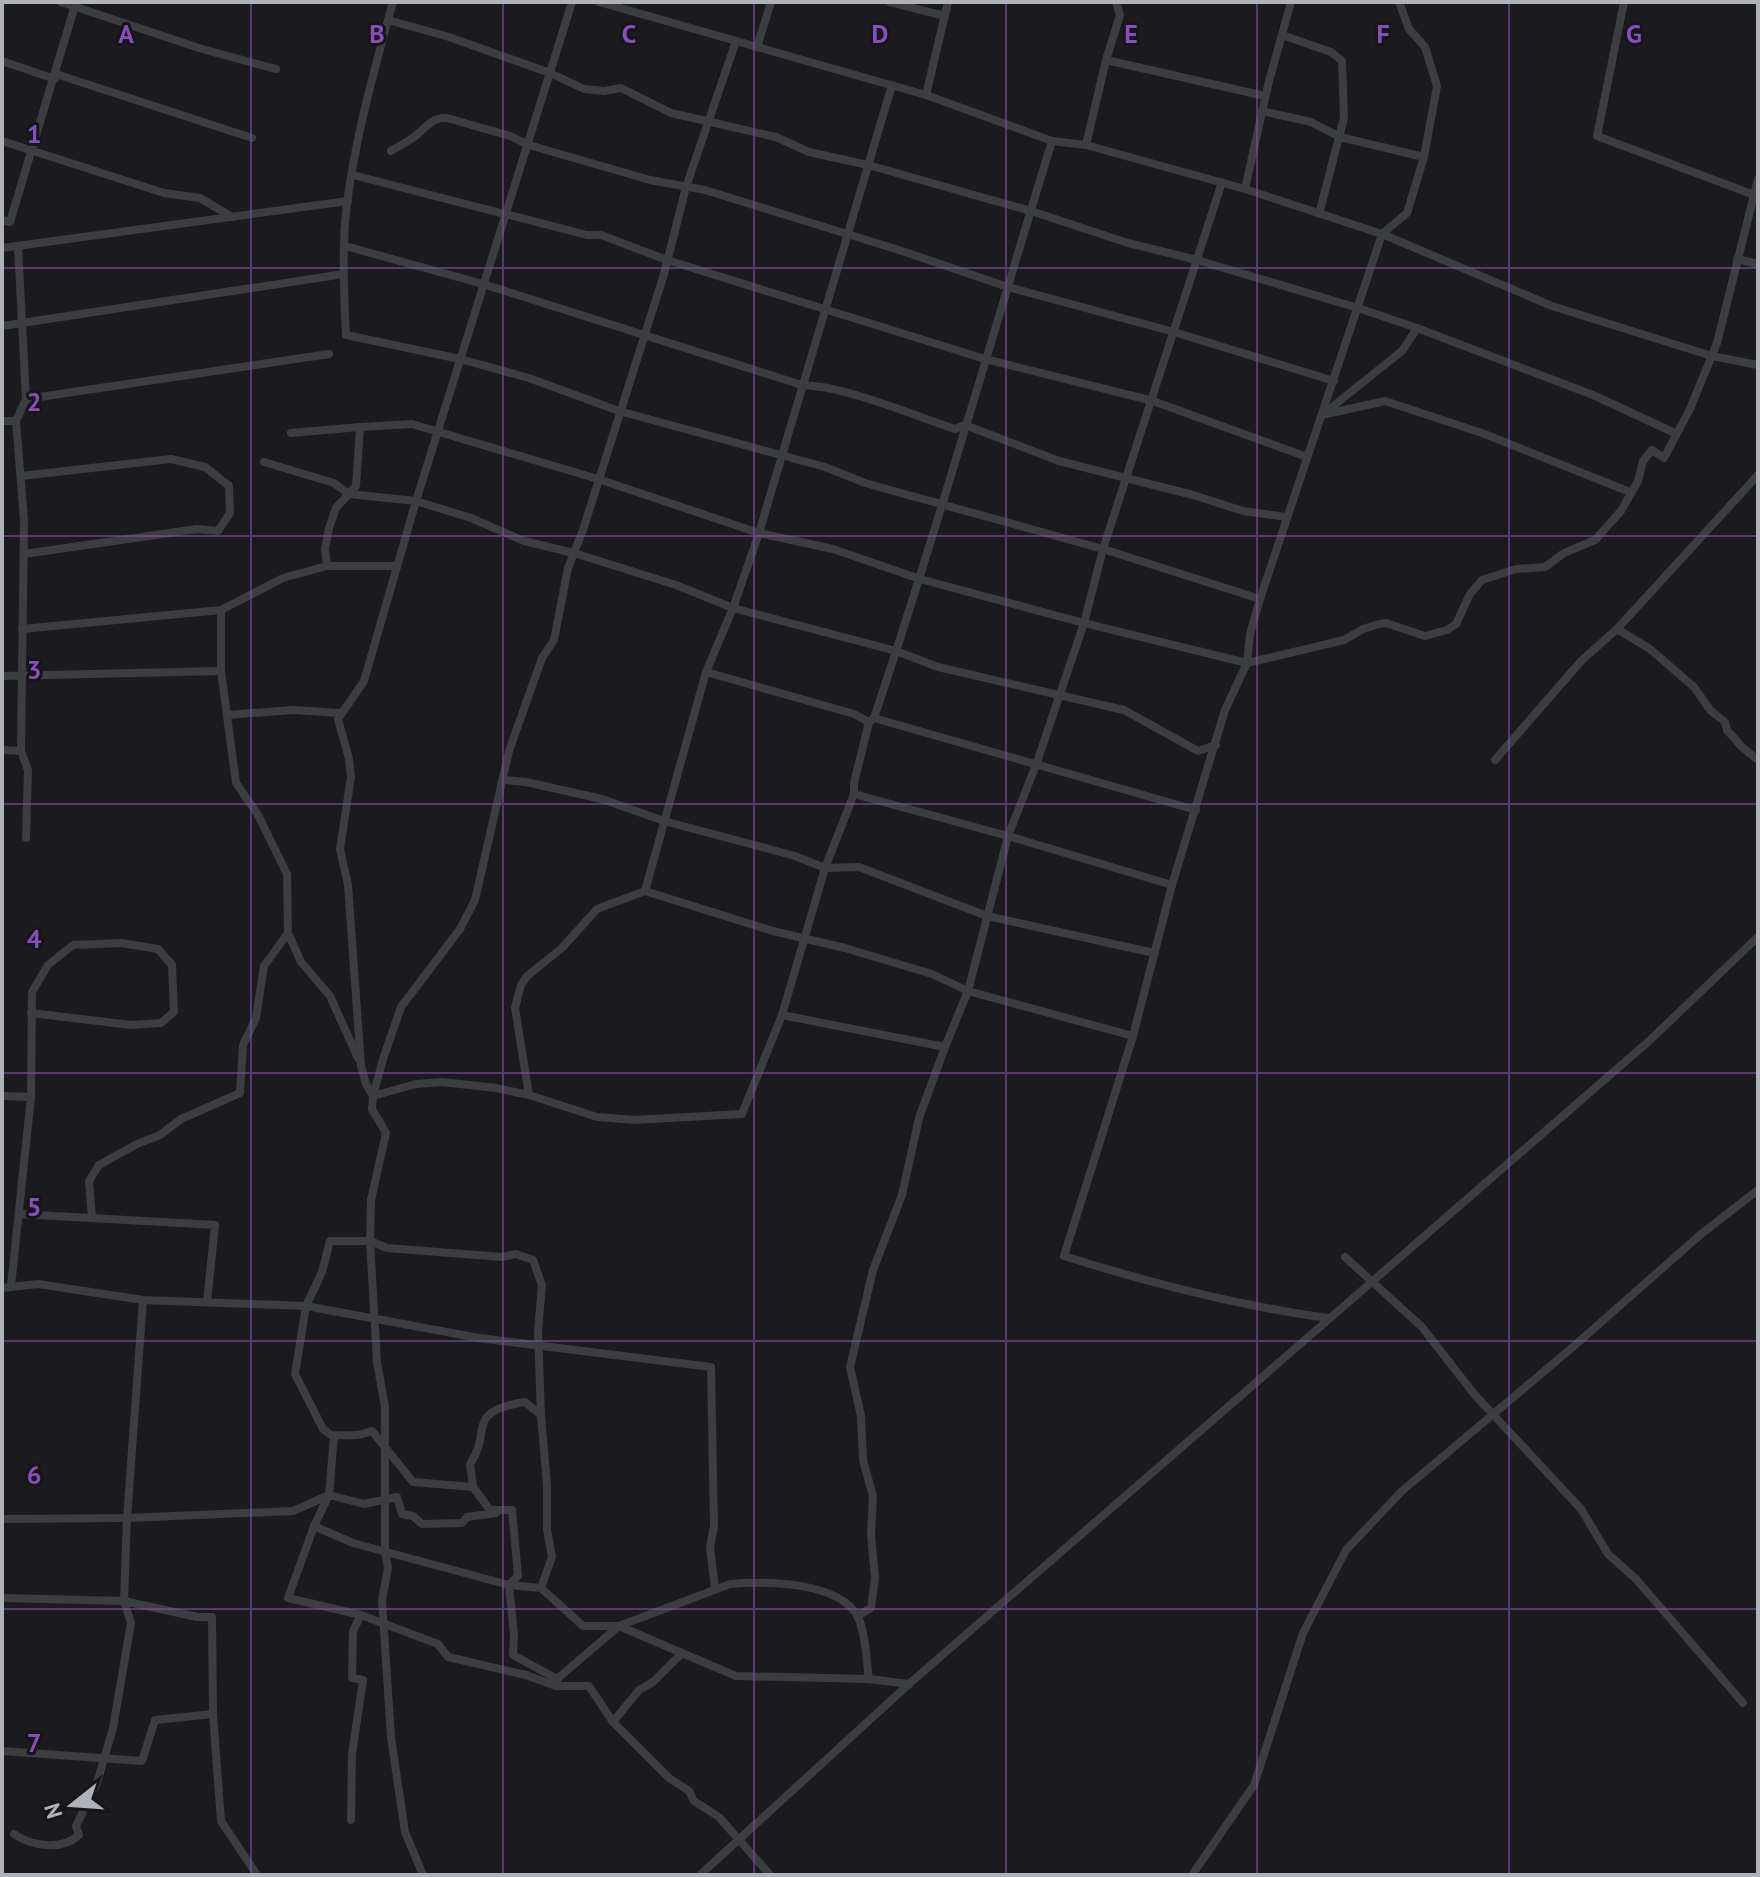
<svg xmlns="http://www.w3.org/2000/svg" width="1760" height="1877" viewBox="0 0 1760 1877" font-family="'PT Sans',sans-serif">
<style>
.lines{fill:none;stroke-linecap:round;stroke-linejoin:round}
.minor{stroke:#3c3d41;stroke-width:8}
.grid{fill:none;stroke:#884ebe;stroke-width:2;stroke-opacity:0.55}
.grid-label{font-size:26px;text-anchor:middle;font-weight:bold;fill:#884ebe;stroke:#161618;stroke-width:6;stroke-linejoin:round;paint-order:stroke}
</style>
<rect width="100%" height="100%" fill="#1b1b1d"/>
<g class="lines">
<g class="minor">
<polyline points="61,2 202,49 276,69"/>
<path d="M393,2C374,71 354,141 346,212C342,253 344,295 346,335L460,359L529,378L619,411L825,467L865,483L1103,549L1260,599"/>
<polyline points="572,2 416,501 471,518 524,541 574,553 676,585 733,608 896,651 938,667 1124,710 1198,751 1216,745"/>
<polyline points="599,2 926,95 1052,141 1086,145 1245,189 1382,234 1552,306 1712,356 1758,365"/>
<polyline points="890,2 945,16"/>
<polyline points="1624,2 1597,136 1757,196"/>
<polyline points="388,20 449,37 550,73 584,89 604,91 621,88 671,113 776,137 809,152 868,165 1031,211 1128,243 1197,260 1358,308 1417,328 1593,395 1675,433"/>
<polyline points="1282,35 1331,52 1342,61 1344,118 1319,214"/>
<polyline points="757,47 771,2"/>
<polyline points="1106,60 1265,96"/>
<polyline points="2,61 55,79"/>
<polyline points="56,74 252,138"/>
<polyline points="926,95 948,2"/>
<polyline points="1262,111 1311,122 1340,137 1424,157"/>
<polyline points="2,141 164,193 200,198 232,217"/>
<polyline points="1086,145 1106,60 1120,15 1116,2"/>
<path d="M391,151C399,146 407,142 414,137C426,128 431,117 447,118L510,136L529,145L650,180L705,190L899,250L1008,287L1174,332L1334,381"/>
<polyline points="353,175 587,235 601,235 667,260 985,359 1153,401 1307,457"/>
<polyline points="1245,189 1268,85 1291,2"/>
<polyline points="2,220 10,222 76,2"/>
<polyline points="18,246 26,399 16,421 24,520 21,751 28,770 26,838"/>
<path d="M345,246L483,284L802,385C845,386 913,415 955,429L965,425L1059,461L1193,495L1243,511L1286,517"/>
<polyline points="2,248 348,201"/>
<polyline points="1737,259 1758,264"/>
<polyline points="2,326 344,274"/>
<polyline points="1417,328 1402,351 1322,415 1385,401 1482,433 1630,492"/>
<polyline points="26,399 329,354"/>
<polyline points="2,421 16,421"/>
<polyline points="360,427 412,424 598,479 759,533 833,549 920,579 1084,623 1247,663 1250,634 1260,599 1382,234 1407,213 1424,157 1437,86 1425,47 1409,29 1399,2"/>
<polyline points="291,433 360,427 356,486 336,508 329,528 325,549 327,566"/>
<polyline points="264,462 334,483 349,494 416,501 364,681 338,719 349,759 351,777 340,849 348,885 361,1066 366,1084 373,1096"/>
<polyline points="21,476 171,459 205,467 229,486 230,513 218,531 197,529 24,554"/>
<polyline points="221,610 221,671 236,783 258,815 287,874 288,933 301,962 330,996 358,1058"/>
<polyline points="22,629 221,610 283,578 327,566 397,566"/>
<polyline points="1617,629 1650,649 1694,687 1710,710 1725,722 1727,730 1742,747 1758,760"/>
<polyline points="706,672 733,608 759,533 892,85"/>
<polyline points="2,676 221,671"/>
<polyline points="227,715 293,710 340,713"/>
<polyline points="874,718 1196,810"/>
<path d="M869,722L874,718C938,527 993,333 1052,141"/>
<polyline points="2,750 21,751"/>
<polyline points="1495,760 1582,660 1617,629 1758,475"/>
<polyline points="504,780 526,782 602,799 664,821 795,856 825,868 859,867 987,916 1154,953"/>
<polyline points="1172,885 1133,1036 968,991 1008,836 1036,765 1084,623 1103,549 1222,182"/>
<polyline points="645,891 773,931 845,948 932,974 968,991 945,1047 782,1015"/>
<path d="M1133,1036L1064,1256C1150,1283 1238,1306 1328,1318"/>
<polyline points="529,1095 515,1008 521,985 527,976 562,948 597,909 645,891 706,672 854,714 869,722 854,783 854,794 1008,836 1172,885 1225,710 1247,663 1344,640 1363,629 1379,624 1386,623 1425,636 1447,630 1456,624 1470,594 1482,580 1516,569 1545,567 1564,553 1595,540 1621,511 1638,481 1643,461 1652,450 1664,458 1690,409 1717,343 1758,179"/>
<polyline points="2,1096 31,1097"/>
<polyline points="373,1096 416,1084 442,1082 496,1088 529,1095 597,1117 634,1120 742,1114 782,1015 825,868 854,794"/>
<polyline points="19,1214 215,1225 207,1302"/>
<polyline points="92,1218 89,1181 99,1165 137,1144 160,1135 181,1119 240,1093 243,1045 256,1018 264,966 288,933"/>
<polyline points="1345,1257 1422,1327 1474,1394 1581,1509 1608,1554 1636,1579 1743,1703"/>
<polyline points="11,1286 31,1097 32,992 48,965 73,945 121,943 158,949 172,965 174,1012 161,1023 131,1025 31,1013"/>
<polyline points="2,1288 38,1284 143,1300 306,1306 479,1338 711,1367 714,1526 710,1547 715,1589"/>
<polyline points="334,1436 329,1495 314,1526 288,1598 361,1615 353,1631 352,1678 363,1680 352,1754 351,1820"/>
<path d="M473,1487L413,1482L372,1431C357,1437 346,1435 331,1435L323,1429L295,1374L306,1306L322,1272L330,1241H370L387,1248L502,1257L516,1254L533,1260L542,1285L538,1331L541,1415"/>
<polyline points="2,1519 127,1518 293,1511 329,1495 364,1504 397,1497 402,1514 413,1516 422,1524 462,1523 467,1517 496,1513"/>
<polyline points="314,1526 353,1543 509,1585 541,1588 583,1626 619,1626 682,1653"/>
<path d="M541,1588L552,1557L547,1530V1485L541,1415L525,1402C464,1412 493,1430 470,1464L473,1487L490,1510H512L518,1576L509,1585L514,1634L513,1655L557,1679L556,1686H589L613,1722L669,1778L689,1791L694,1801L719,1817L770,1875"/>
<polyline points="2,1598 124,1601 197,1617 212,1617 213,1714 221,1821 257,1875"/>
<polyline points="361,1615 438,1644 448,1657 526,1675 556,1686"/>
<polyline points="857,1616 871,1608 875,1578 871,1534 873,1496 863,1460 861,1416 850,1367 873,1270 902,1195 919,1118 945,1047"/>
<path d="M557,1679L619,1626L730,1584C765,1581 839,1581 858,1617C866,1634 866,1660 869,1679"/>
<polyline points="613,1722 639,1690 653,1682 682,1653 736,1676 869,1679 909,1684"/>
<polyline points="2,1751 142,1761 155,1720 213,1714"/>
<path d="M14,1834C31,1846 62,1851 79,1835L76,1826L97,1783L113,1728L131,1623L124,1601L127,1518L143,1300"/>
<polyline points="423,1875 405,1832 391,1737 382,1600 388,1568 385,1551 385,1407 377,1362 370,1241 371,1200 386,1133 372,1109 373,1096 383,1059 401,1007 460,929 475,900 509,751 542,658 554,640 568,568 583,530 664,274 686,187 736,41"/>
<polyline points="700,1875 909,1684 1649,1041 1758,937"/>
<polyline points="1192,1875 1254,1785 1303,1633 1346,1550 1402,1491 1574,1346 1700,1235 1758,1190"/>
</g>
</g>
<path class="grid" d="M251,2V1875M503,2V1875M754,2V1875M1006,2V1875M1257,2V1875M1509,2V1875M2,268H1758M2,536H1758M2,804H1758M2,1073H1758M2,1341H1758M2,1609H1758"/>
<g class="grid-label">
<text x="126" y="43">A</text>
<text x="377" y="43">B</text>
<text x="629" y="43">C</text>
<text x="880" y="43">D</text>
<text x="1131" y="43">E</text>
<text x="1383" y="43">F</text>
<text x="1634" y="43">G</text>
<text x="34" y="143">1</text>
<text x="34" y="411">2</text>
<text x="34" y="679">3</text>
<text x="34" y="948">4</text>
<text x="34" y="1216">5</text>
<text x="34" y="1484">6</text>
<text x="34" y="1752">7</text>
</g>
<rect width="1760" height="1877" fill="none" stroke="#aeb2bb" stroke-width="8"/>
<g transform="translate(72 1805) rotate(253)" stroke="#161618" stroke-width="6" paint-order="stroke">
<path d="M0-6L14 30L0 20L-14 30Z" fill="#aeb2bb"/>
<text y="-12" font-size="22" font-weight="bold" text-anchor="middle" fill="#aeb2bb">N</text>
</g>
</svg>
